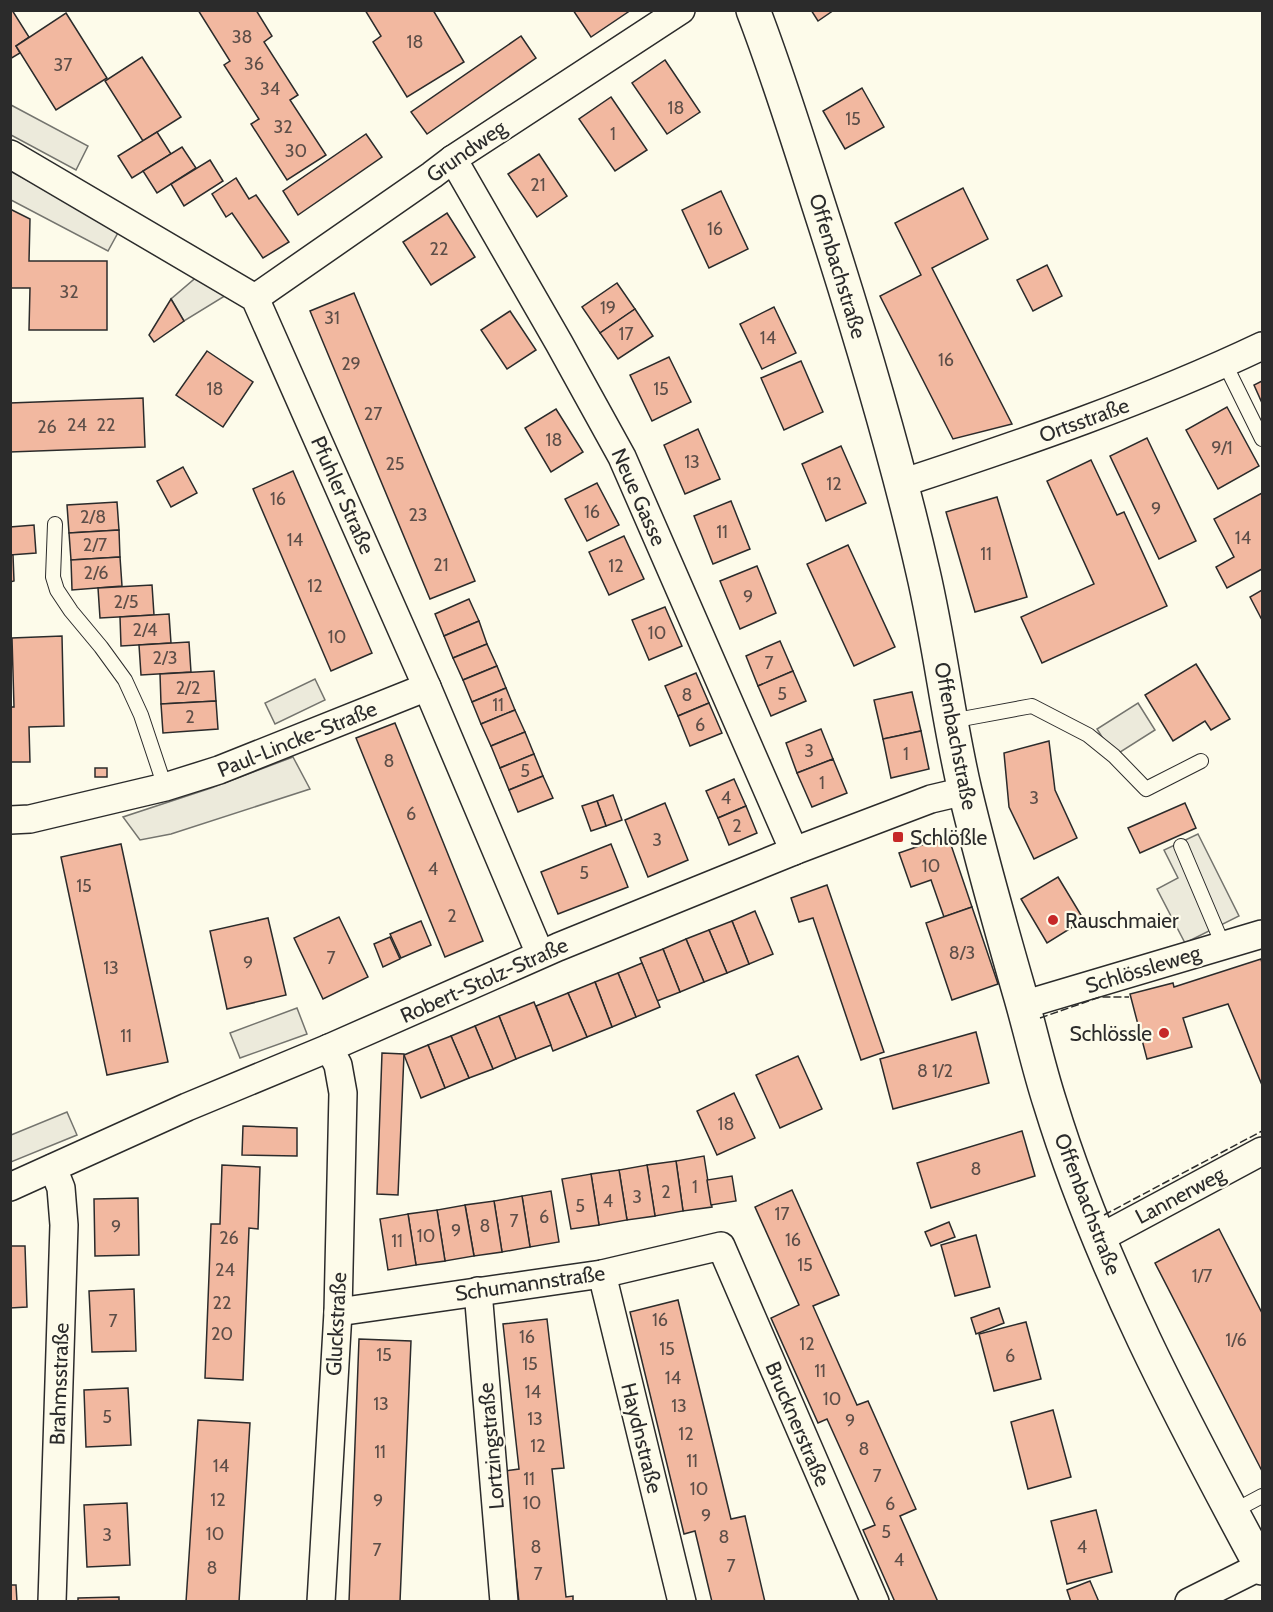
<svg xmlns="http://www.w3.org/2000/svg" width="1273" height="1612" viewBox="0 0 1273 1612" font-family="Cabin,sans-serif">
<style>
.parking{fill:#eceadb;stroke:#74746e;stroke-width:1.5}
.building{fill:#f2b8a0;stroke:#2b2b2b;stroke-width:1.5}
.lines{fill:none;stroke-linecap:round;stroke-linejoin:round}
.service-casing{stroke:#2b2b2b;stroke-width:16}
.minor-casing{stroke:#2b2b2b;stroke-width:30}
.tertiary-casing{stroke:#2b2b2b;stroke-width:36}
.service{stroke:#fdfbea;stroke-width:14}
.minor{stroke:#fdfbea;stroke-width:27}
.tertiary{stroke:#fdfbea;stroke-width:33}
.fence{stroke:#2b2b2b;stroke-width:1.5;stroke-dasharray:8 3;stroke-linecap:butt}
.poi-dot{fill:#c62828;stroke:#fdfbea;stroke-width:2}
.labels{text-anchor:middle;dominant-baseline:central;stroke-width:4.5;stroke-linejoin:round;paint-order:stroke}
.number-label{font-size:18px;fill:#5d4e48}
.street-label{font-size:21px;fill:#2b2b2b;stroke:#fdfbea}
.poi-label{font-size:21px;fill:#2b2b2b;stroke:#fdfbea;text-anchor:start}
</style>
<rect width="100%" height="100%" fill="#fdfbea"/>
<g class="parking">
<polygon points="11,105 88,146 76,170 11,135"/>
<polygon points="10,171 120,229 108,251 11,200"/>
<polygon points="199,275 228,294 184,321 171,299"/>
<polygon points="315,679 325,700 275,724 265,703"/>
<polygon points="1138,703 1155,730 1114,756 1097,729"/>
<polygon points="293,757 310,789 171,834 140,840 123,817 211,788"/>
<polygon points="1198,834 1239,916 1185,943 1157,889 1178,878 1164,850"/>
<polygon points="297,1008 307,1034 240,1058 230,1033"/>
<polygon points="67,1112 77,1135 11,1162 11,1135"/>
</g>
<g class="building">
<polygon points="10,10 12,10 29,37 16,46 20,53 10,59"/>
<polygon points="198,10 256,10 272,36 264,42 298,95 290,100 326,155 287,180 251,124 259,119 224,65 230,61"/>
<polygon points="365,10 433,10 464,62 407,97 373,42 381,36"/>
<polygon points="573,10 631,10 591,37"/>
<polygon points="811,10 834,10 818,21"/>
<polygon points="66,13 107,78 56,110 16,46"/>
<polygon points="521,36 536,58 427,134 411,112"/>
<polygon points="142,57 181,117 143,141 105,81"/>
<polygon points="665,60 700,112 667,134 632,83"/>
<polygon points="862,88 884,127 845,149 823,111"/>
<polygon points="611,97 647,150 615,171 579,119"/>
<polygon points="157,132 171,154 132,178 118,156"/>
<polygon points="366,134 382,157 298,215 283,191"/>
<polygon points="182,147 196,168 157,193 143,171"/>
<polygon points="539,154 567,196 537,217 508,174"/>
<polygon points="210,160 223,181 184,206 171,184"/>
<polygon points="236,178 249,199 256,195 289,242 263,258 232,213 226,217 212,194"/>
<polygon points="963,188 988,239 932,268 1012,424 953,439 880,296 921,275 895,223"/>
<polygon points="721,191 748,249 709,268 682,210"/>
<polygon points="10,209 30,219 29,261 107,261 107,330 29,330 30,288 10,288"/>
<polygon points="447,213 475,257 431,285 403,242"/>
<polygon points="1047,265 1062,296 1033,311 1017,280"/>
<polygon points="617,283 635,309 600,333 582,307"/>
<polygon points="354,293 475,581 430,599 310,311"/>
<polygon points="171,299 184,321 154,342 149,335"/>
<polygon points="774,307 796,353 762,369 740,324"/>
<polygon points="635,309 653,336 618,359 600,333"/>
<polygon points="510,311 536,350 507,369 481,330"/>
<polygon points="207,351 253,382 223,427 176,395"/>
<polygon points="669,357 691,402 652,421 630,375"/>
<polygon points="801,361 823,412 784,430 761,378"/>
<polygon points="1262,381 1262,403 1254,385"/>
<polygon points="143,398 145,447 10,452 10,403"/>
<polygon points="1227,407 1259,466 1218,489 1186,430"/>
<polygon points="556,409 583,452 551,472 525,428"/>
<polygon points="698,429 720,479 685,494 664,445"/>
<polygon points="1147,438 1196,541 1159,559 1110,456"/>
<polygon points="841,446 866,503 826,521 802,464"/>
<polygon points="1091,460 1117,515 1124,512 1167,606 1042,663 1021,617 1094,584 1047,481"/>
<polygon points="183,467 197,493 171,507 157,481"/>
<polygon points="293,471 372,653 331,671 253,489"/>
<polygon points="597,483 619,525 587,541 565,499"/>
<polygon points="1262,493 1262,569 1227,588 1216,567 1234,557 1214,519"/>
<polygon points="997,497 1027,597 975,612 946,512"/>
<polygon points="731,501 750,549 713,564 694,516"/>
<polygon points="117,502 119,530 69,533 67,505"/>
<polygon points="34,525 36,553 10,555 10,527"/>
<polygon points="119,530 120,557 71,560 69,533"/>
<polygon points="624,536 644,579 609,595 589,552"/>
<polygon points="848,545 895,647 854,666 807,564"/>
<polygon points="10,555 13,555 14,581 10,582"/>
<polygon points="120,557 122,586 72,590 71,560"/>
<polygon points="757,566 776,613 740,629 720,581"/>
<polygon points="152,585 154,615 100,618 98,588"/>
<polygon points="1262,590 1262,620 1250,597"/>
<polygon points="469,599 479,621 444,636 435,614"/>
<polygon points="665,607 682,646 649,660 632,620"/>
<polygon points="169,614 171,643 121,646 120,617"/>
<polygon points="479,621 487,644 453,658 444,636"/>
<polygon points="62,636 64,726 29,727 30,762 10,762 10,707 14,707 12,638"/>
<polygon points="780,641 793,671 758,686 746,656"/>
<polygon points="189,642 191,672 141,675 139,645"/>
<polygon points="487,644 497,666 463,680 453,658"/>
<polygon points="1196,664 1230,719 1211,730 1205,721 1173,741 1145,695"/>
<polygon points="497,666 506,688 472,702 463,680"/>
<polygon points="214,671 216,701 161,704 160,674"/>
<polygon points="793,671 806,701 771,716 758,686"/>
<polygon points="696,673 709,703 678,716 665,686"/>
<polygon points="506,688 515,710 481,724 472,702"/>
<polygon points="912,692 921,731 883,739 874,700"/>
<polygon points="216,701 218,729 163,733 161,704"/>
<polygon points="709,703 722,733 690,746 678,716"/>
<polygon points="515,710 525,732 491,746 481,724"/>
<polygon points="395,723 483,941 445,957 356,738"/>
<polygon points="821,729 833,759 797,773 786,743"/>
<polygon points="921,731 929,769 891,778 883,739"/>
<polygon points="525,732 534,754 500,768 491,746"/>
<polygon points="1049,741 1055,790 1077,838 1034,859 1009,807 1004,753"/>
<polygon points="534,754 543,776 509,790 500,768"/>
<polygon points="833,759 847,793 812,807 797,773"/>
<rect x="95" y="768" width="12" height="9"/>
<polygon points="543,776 553,798 518,812 509,790"/>
<polygon points="734,779 746,806 718,818 706,791"/>
<polygon points="613,795 622,820 606,826 597,801"/>
<polygon points="597,801 606,826 591,831 582,806"/>
<polygon points="665,803 688,860 648,877 625,820"/>
<polygon points="1185,803 1196,828 1140,853 1128,828"/>
<polygon points="746,806 757,833 729,845 718,818"/>
<polygon points="948,836 972,907 944,917 931,880 911,887 899,853"/>
<polygon points="121,844 168,1062 107,1075 61,857"/>
<polygon points="611,844 628,887 558,914 541,872"/>
<polygon points="1058,877 1084,920 1047,943 1021,899"/>
<polygon points="827,885 884,1052 861,1060 813,918 799,922 791,898"/>
<polygon points="972,907 998,984 952,1000 926,923"/>
<polygon points="755,911 773,954 749,964 732,921"/>
<polygon points="339,917 368,977 323,999 294,938"/>
<polygon points="268,918 286,995 227,1009 210,931"/>
<polygon points="421,921 431,945 401,958 390,934"/>
<polygon points="732,921 749,964 727,973 709,930"/>
<polygon points="709,930 727,973 704,982 686,939"/>
<polygon points="390,937 400,959 383,967 374,944"/>
<polygon points="686,939 704,982 680,992 663,949"/>
<polygon points="663,949 680,992 657,1001 640,958"/>
<polygon points="1261,959 1262,963 1262,1085 1228,1004 1183,1018 1192,1047 1147,1059 1130,994 1173,983 1174,987"/>
<polygon points="642,963 660,1007 636,1017 618,973"/>
<polygon points="618,973 636,1017 612,1027 595,982"/>
<polygon points="595,982 612,1027 587,1037 568,993"/>
<polygon points="568,993 587,1037 553,1051 536,1006"/>
<polygon points="534,1002 551,1045 516,1059 499,1016"/>
<polygon points="499,1016 516,1059 493,1069 475,1026"/>
<polygon points="475,1026 493,1069 469,1078 451,1036"/>
<polygon points="976,1032 989,1083 893,1109 880,1059"/>
<polygon points="451,1036 469,1078 445,1088 428,1045"/>
<polygon points="428,1045 445,1088 421,1098 404,1055"/>
<polygon points="382,1053 404,1054 398,1195 377,1194"/>
<polygon points="798,1056 822,1109 780,1128 756,1075"/>
<polygon points="734,1093 755,1138 717,1155 697,1111"/>
<polygon points="243,1126 297,1128 297,1156 242,1155"/>
<polygon points="1022,1131 1035,1176 931,1208 917,1163"/>
<polygon points="704,1156 712,1207 683,1211 676,1161"/>
<polygon points="676,1161 683,1211 655,1216 647,1165"/>
<polygon points="222,1165 260,1167 258,1229 249,1228 243,1380 205,1378 211,1224 220,1224"/>
<polygon points="647,1165 655,1216 627,1220 619,1170"/>
<polygon points="619,1170 627,1220 599,1225 591,1174"/>
<polygon points="591,1174 599,1225 571,1229 562,1179"/>
<polygon points="732,1176 736,1201 711,1205 707,1180"/>
<polygon points="792,1190 839,1295 813,1306 857,1405 868,1401 916,1509 900,1516 938,1602 895,1602 863,1530 875,1525 827,1419 818,1423 771,1318 799,1305 755,1207"/>
<polygon points="551,1191 559,1242 530,1247 522,1196"/>
<polygon points="522,1196 530,1247 502,1252 494,1201"/>
<polygon points="138,1198 139,1255 95,1256 94,1199"/>
<polygon points="494,1201 502,1252 474,1256 465,1205"/>
<polygon points="465,1205 474,1256 445,1261 437,1210"/>
<polygon points="437,1210 445,1261 416,1265 408,1214"/>
<polygon points="408,1214 416,1265 388,1270 380,1219"/>
<polygon points="949,1222 955,1237 931,1246 925,1232"/>
<polygon points="1219,1229 1262,1313 1262,1471 1155,1263"/>
<polygon points="976,1235 990,1287 955,1296 941,1245"/>
<polygon points="10,1246 25,1246 27,1307 10,1308"/>
<polygon points="134,1289 136,1351 92,1352 89,1291"/>
<polygon points="678,1300 731,1519 745,1516 765,1602 712,1602 695,1531 684,1534 630,1312"/>
<polygon points="999,1308 1004,1323 976,1334 971,1318"/>
<polygon points="547,1319 564,1468 552,1469 566,1597 573,1596 573,1602 519,1602 505,1471 519,1469 503,1324"/>
<polygon points="1026,1322 1041,1379 994,1391 979,1334"/>
<polygon points="359,1339 411,1341 400,1602 349,1602"/>
<polygon points="128,1388 131,1445 86,1447 84,1390"/>
<polygon points="1053,1410 1071,1477 1028,1489 1011,1422"/>
<polygon points="198,1420 250,1423 239,1602 186,1602"/>
<polygon points="127,1503 130,1565 87,1567 84,1505"/>
<polygon points="1096,1510 1112,1572 1067,1584 1051,1521"/>
<polygon points="1090,1581 1099,1602 1071,1602 1067,1590"/>
<polygon points="10,1585 16,1585 17,1602 10,1602"/>
<polygon points="119,1597 119,1602 78,1602 78,1598"/>
</g>
<g class="lines">
<defs>
<g id="service">
<polyline points="1225,364 1262,439"/>
<polyline points="55,524 53,577 57,590 71,611 101,647 125,680 141,715 165,787"/>
<polyline points="951,721 1032,706 1088,735 1114,756 1146,789 1201,761"/>
<polyline points="1181,846 1223,945"/>
<polyline points="1232,1512 1262,1496"/>
</g>
<g id="minor">
<polyline points="10,154 255,298 427,687 540,954"/>
<polyline points="453,159 559,343 622,457 794,851"/>
<polyline points="255,298 432,175 453,159 681,10"/>
<path d="M902,483C1024,443 1146,401 1262,346"/>
<polyline points="10,820 30,819 165,787 219,770 427,687"/>
<polyline points="1023,1005 1262,934"/>
<polyline points="10,1187 187,1107 329,1048 558,947 794,851 931,799 965,791"/>
<polyline points="1098,1239 1262,1151"/>
<polyline points="602,1274 682,1602"/>
<polyline points="478,1291 504,1602"/>
<polyline points="338,1312 602,1274 721,1246 875,1602"/>
<polyline points="52,1602 64,1225 61,1188 53,1168"/>
<polyline points="321,1602 338,1312 343,1093 338,1065 329,1048"/>
<polyline points="1189,1602 1261,1566"/>
</g>
<path id="tertiary" d="M753,10C778,75 798,140 819,206C858,327 895,449 923,572C940,645 948,719 965,791C981,858 1000,925 1019,991C1030,1028 1038,1066 1050,1103C1100,1266 1181,1418 1262,1568"/>
</defs>
<use href="#service" class="service-casing"/>
<use href="#minor" class="minor-casing"/>
<use href="#tertiary" class="tertiary-casing"/>
<use href="#service" class="service"/>
<use href="#minor" class="minor"/>
<use href="#tertiary" class="tertiary"/>
<g class="fence">
<polyline points="1040,1018 1100,997 1129,997"/>
<polyline points="1104,1215 1262,1131"/>
</g>
</g>
<g class="poi-dot">
<rect x="892" y="831" width="12" height="12" rx="3"/>
<circle cx="1053" cy="920" r="6"/>
<circle cx="1164" cy="1033" r="6"/>
</g>
<g class="labels">
<g class="number-label">
<text x="242" y="37">38</text>
<text x="415" y="42">18</text>
<text x="254" y="64">36</text>
<text x="63" y="65">37</text>
<text x="270" y="89">34</text>
<text x="676" y="108">18</text>
<text x="853" y="119">15</text>
<text x="283" y="127">32</text>
<text x="613" y="134">1</text>
<text x="296" y="151">30</text>
<text x="538" y="185">21</text>
<text x="715" y="229">16</text>
<text x="439" y="249">22</text>
<text x="69" y="292">32</text>
<text x="608" y="308">19</text>
<text x="332" y="318">31</text>
<text x="626" y="334">17</text>
<text x="768" y="338">14</text>
<text x="946" y="360">16</text>
<text x="351" y="364">29</text>
<text x="215" y="389">18</text>
<text x="661" y="389">15</text>
<text x="373" y="414">27</text>
<text x="77" y="425">24</text>
<text x="106" y="425">22</text>
<text x="47" y="427">26</text>
<text x="554" y="440">18</text>
<text x="1222" y="448">9/1</text>
<text x="692" y="462">13</text>
<text x="395" y="464">25</text>
<text x="834" y="484">12</text>
<text x="278" y="499">16</text>
<text x="1156" y="509">9</text>
<text x="592" y="512">16</text>
<text x="418" y="515">23</text>
<text x="93" y="517">2/8</text>
<text x="722" y="532">11</text>
<text x="1243" y="538">14</text>
<text x="295" y="540">14</text>
<text x="95" y="545">2/7</text>
<text x="986" y="554">11</text>
<text x="441" y="565">21</text>
<text x="616" y="566">12</text>
<text x="96" y="573">2/6</text>
<text x="315" y="586">12</text>
<text x="748" y="597">9</text>
<text x="126" y="602">2/5</text>
<text x="145" y="630">2/4</text>
<text x="657" y="633">10</text>
<text x="337" y="637">10</text>
<text x="165" y="658">2/3</text>
<text x="769" y="663">7</text>
<text x="188" y="688">2/2</text>
<text x="782" y="694">5</text>
<text x="687" y="695">8</text>
<text x="498" y="705">11</text>
<text x="190" y="717">2</text>
<text x="700" y="725">6</text>
<text x="809" y="751">3</text>
<text x="906" y="754">1</text>
<text x="389" y="761">8</text>
<text x="525" y="771">5</text>
<text x="822" y="783">1</text>
<text x="726" y="798">4</text>
<text x="1034" y="798">3</text>
<text x="411" y="814">6</text>
<text x="737" y="826">2</text>
<text x="657" y="840">3</text>
<text x="931" y="866">10</text>
<text x="433" y="869">4</text>
<text x="584" y="873">5</text>
<text x="84" y="886">15</text>
<text x="452" y="916">2</text>
<text x="962" y="953">8/3</text>
<text x="331" y="958">7</text>
<text x="248" y="963">9</text>
<text x="111" y="968">13</text>
<text x="126" y="1036">11</text>
<text x="935" y="1071">8 1/2</text>
<text x="726" y="1124">18</text>
<text x="976" y="1169">8</text>
<text x="695" y="1187">1</text>
<text x="666" y="1192">2</text>
<text x="637" y="1197">3</text>
<text x="608" y="1201">4</text>
<text x="580" y="1206">5</text>
<text x="782" y="1214">17</text>
<text x="544" y="1217">6</text>
<text x="514" y="1221">7</text>
<text x="485" y="1226">8</text>
<text x="116" y="1227">9</text>
<text x="456" y="1231">9</text>
<text x="426" y="1236">10</text>
<text x="229" y="1238">26</text>
<text x="793" y="1240">16</text>
<text x="397" y="1241">11</text>
<text x="805" y="1265">15</text>
<text x="225" y="1270">24</text>
<text x="1202" y="1276">1/7</text>
<text x="222" y="1303">22</text>
<text x="660" y="1320">16</text>
<text x="113" y="1321">7</text>
<text x="222" y="1334">20</text>
<text x="527" y="1337">16</text>
<text x="1236" y="1340">1/6</text>
<text x="807" y="1344">12</text>
<text x="667" y="1349">15</text>
<text x="384" y="1355">15</text>
<text x="1010" y="1356">6</text>
<text x="530" y="1364">15</text>
<text x="820" y="1371">11</text>
<text x="673" y="1378">14</text>
<text x="533" y="1392">14</text>
<text x="832" y="1399">10</text>
<text x="381" y="1404">13</text>
<text x="679" y="1406">13</text>
<text x="107" y="1417">5</text>
<text x="535" y="1419">13</text>
<text x="850" y="1421">9</text>
<text x="686" y="1434">12</text>
<text x="538" y="1446">12</text>
<text x="864" y="1449">8</text>
<text x="380" y="1452">11</text>
<text x="692" y="1461">11</text>
<text x="221" y="1466">14</text>
<text x="877" y="1476">7</text>
<text x="529" y="1479">11</text>
<text x="699" y="1489">10</text>
<text x="218" y="1500">12</text>
<text x="378" y="1501">9</text>
<text x="532" y="1503">10</text>
<text x="890" y="1504">6</text>
<text x="706" y="1516">9</text>
<text x="886" y="1532">5</text>
<text x="215" y="1534">10</text>
<text x="107" y="1535">3</text>
<text x="724" y="1537">8</text>
<text x="536" y="1547">8</text>
<text x="1082" y="1547">4</text>
<text x="377" y="1550">7</text>
<text x="899" y="1560">4</text>
<text x="731" y="1566">7</text>
<text x="212" y="1568">8</text>
<text x="538" y="1574">7</text>
</g>
<g class="street-label">
<text transform="translate(466 151) rotate(-35)">Grundweg</text>
<text transform="translate(838 266) rotate(73)">Offenbachstraße</text>
<text transform="translate(1084 420) rotate(-20)">Ortsstraße</text>
<text transform="translate(343 495) rotate(66)">Pfuhler Straße</text>
<text transform="translate(639 497) rotate(66)">Neue Gasse</text>
<text transform="translate(956 736) rotate(79)">Offenbachstraße</text>
<text transform="translate(297 739) rotate(-22)">Paul-Lincke-Straße</text>
<text transform="translate(1143 969) rotate(-17)">Schlössleweg</text>
<text transform="translate(484 980) rotate(-24)">Robert-Stolz-Straße</text>
<text transform="translate(1180 1195) rotate(-28)">Lannerweg</text>
<text transform="translate(1088 1204) rotate(69)">Offenbachstraße</text>
<text transform="translate(530 1283) rotate(-8)">Schumannstraße</text>
<text transform="translate(336 1324) rotate(-87)">Gluckstraße</text>
<text transform="translate(59 1384) rotate(-88)">Brahmsstraße</text>
<text transform="translate(798 1424) rotate(67)">Brucknerstraße</text>
<text transform="translate(642 1438) rotate(76)">Haydnstraße</text>
<text transform="translate(491 1446) rotate(-95)">Lortzingstraße</text>
</g>
<g class="poi-label">
<text x="910" y="837">Schlößle</text>
<text x="1065" y="920">Rauschmaier</text>
<text x="1152" y="1033" text-anchor="end">Schlössle</text>
</g>
</g>
<rect width="1273" height="1612" fill="none" stroke="#2b2b2b" stroke-width="24"/>
</svg>
